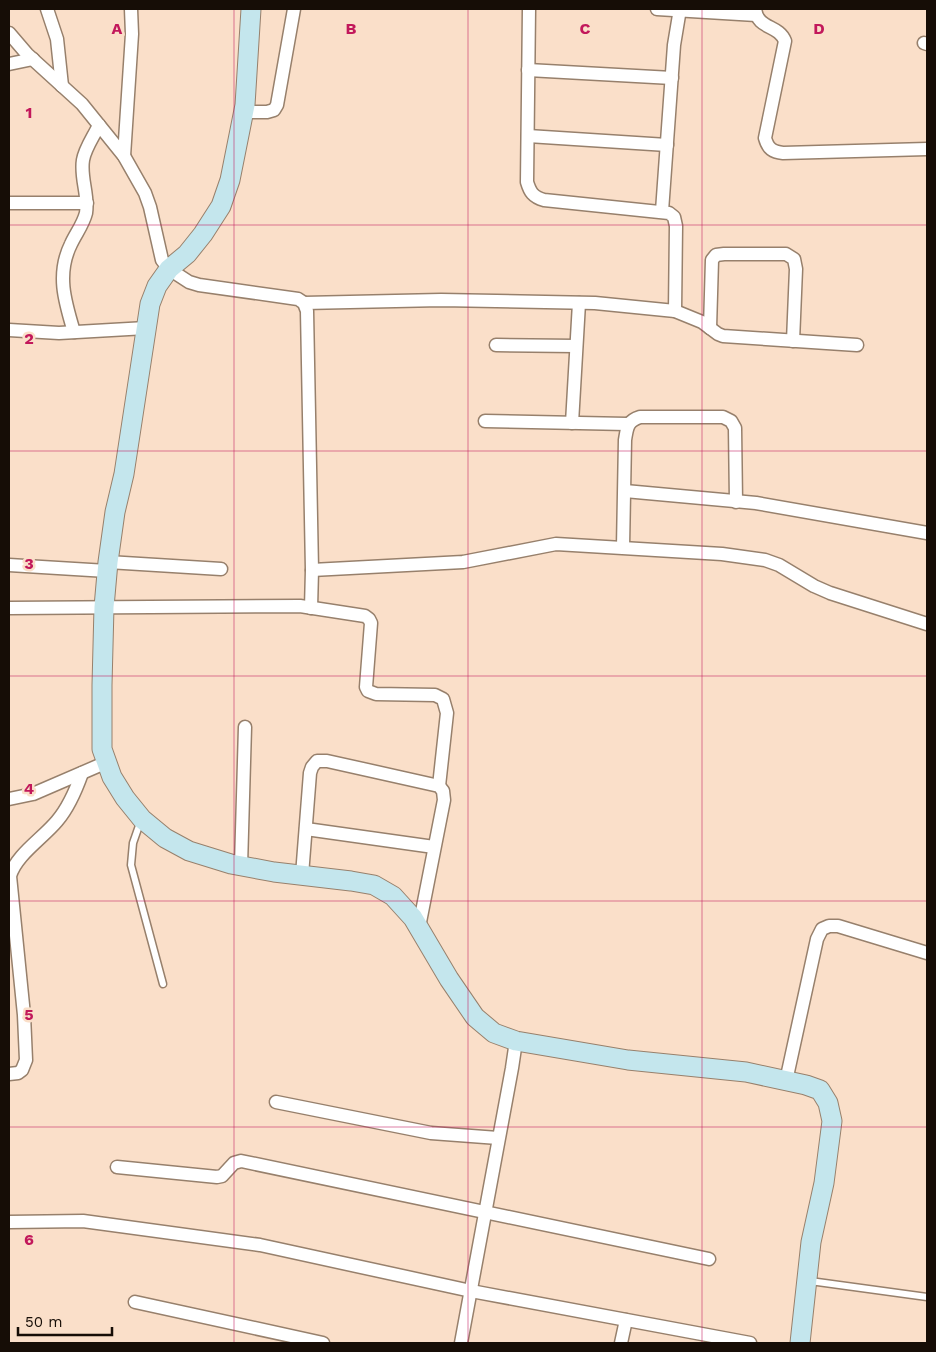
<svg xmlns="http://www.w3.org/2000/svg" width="936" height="1352" viewBox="0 0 936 1352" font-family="'Work Sans',sans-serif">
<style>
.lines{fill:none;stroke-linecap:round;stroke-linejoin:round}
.lane-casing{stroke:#97806c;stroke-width:9}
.street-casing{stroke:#97806c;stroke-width:15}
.secondary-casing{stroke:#97806c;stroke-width:21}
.lane{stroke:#fff;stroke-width:6}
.street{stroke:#fff;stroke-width:12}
.secondary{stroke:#c4e6ed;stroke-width:19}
.grid{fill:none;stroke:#c2185b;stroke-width:1;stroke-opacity:0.55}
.grid-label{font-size:16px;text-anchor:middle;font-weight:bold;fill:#c2185b;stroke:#fadfc9;stroke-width:5;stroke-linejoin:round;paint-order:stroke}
</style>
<rect width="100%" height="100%" fill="#fadfc9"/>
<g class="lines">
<defs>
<g id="lane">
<polyline points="141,820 133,843 131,865 163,984"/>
<polyline points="810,1281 927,1297"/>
</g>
<g id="street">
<polyline points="47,9 57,39 62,86"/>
<path d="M529,9L527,182C530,192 533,197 544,200L669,213L674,217L676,226L675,311"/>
<polyline points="657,9 756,15"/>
<path d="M755,9C758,30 778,24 785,41L765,138C768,149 773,152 783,153L927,149"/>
<polyline points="9,33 27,54 82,104 124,156 145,193 150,207 162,260 169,269 189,282 199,285 298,299 304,303 307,311 312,570 311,608"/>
<polyline points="924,43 927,44"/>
<polyline points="9,64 33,59"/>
<polyline points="528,70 672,78"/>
<polyline points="244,112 267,112 274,110 277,105 294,9"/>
<polyline points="528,136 667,145"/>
<polyline points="124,156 132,34 131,9"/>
<polyline points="9,203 87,203"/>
<polyline points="662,211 674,45 680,9"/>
<polyline points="304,303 441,300 595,303 675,311 702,322 718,334 723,336 857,345"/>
<polyline points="710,328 712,260 716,255 724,254 786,254 794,259 796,269 793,341"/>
<polyline points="9,330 59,333 146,328"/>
<path d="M74,332C65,302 56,274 71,244C76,233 83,225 86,213C89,195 80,178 83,160C85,148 94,136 99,125"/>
<polyline points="496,345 576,346"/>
<polyline points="485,421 627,424"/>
<polyline points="572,423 579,303"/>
<polyline points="625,491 756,503 927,533"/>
<path d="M623,547L625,440C627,428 627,421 640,417H723L731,421L735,428L736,502"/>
<polyline points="108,562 221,569"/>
<polyline points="9,565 107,571"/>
<polyline points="312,570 463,562 556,544 722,554 765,560 779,565 814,586 830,593 927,624"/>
<polyline points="9,608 300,606 365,616 369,619 371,623 366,687 368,691 376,694 435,695 443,699 447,713 439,786"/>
<polyline points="9,799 33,794 107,762"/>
<polyline points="306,829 434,847"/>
<polyline points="241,866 245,727"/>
<polyline points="302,875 310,773 312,767 317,761 327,761 439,786 443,791 444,800 419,927"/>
<path d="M9,1074L18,1073L22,1070L26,1060L24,1015L10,876C16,855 43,838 57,821C69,807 76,790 82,773"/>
<polyline points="786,1081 817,939 822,929 829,926 838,926 927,953"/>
<polyline points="276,1102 431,1133 498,1138"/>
<polyline points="117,1167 217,1177 222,1176 234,1163 241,1161 709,1259"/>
<polyline points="9,1222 83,1221 260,1245 471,1291 750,1343"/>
<polyline points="135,1302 323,1343"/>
<polyline points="461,1343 512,1068 516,1041"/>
<polyline points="621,1343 626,1320"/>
</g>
<polyline id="secondary" points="251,9 245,105 230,180 221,206 203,234 187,254 169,269 157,286 150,304 124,474 115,512 108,562 104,607 102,685 102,749 112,777 125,798 142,819 165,838 189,851 231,864 274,872 351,881 374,885 393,896 413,918 449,979 475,1017 494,1033 516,1041 628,1060 746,1072 806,1085 820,1090 828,1103 832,1121 824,1183 811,1242 800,1343"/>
</defs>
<use href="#lane" class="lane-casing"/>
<use href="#street" class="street-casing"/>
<use href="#secondary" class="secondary-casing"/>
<use href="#lane" class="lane"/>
<use href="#street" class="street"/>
<use href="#secondary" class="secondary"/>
</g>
<path class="grid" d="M234,9V1343M468,9V1343M702,9V1343M9,225H927M9,451H927M9,676H927M9,901H927M9,1127H927"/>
<g class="grid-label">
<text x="117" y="34">A</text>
<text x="351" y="34">B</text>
<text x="585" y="34">C</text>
<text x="819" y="34">D</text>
<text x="29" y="118">1</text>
<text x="29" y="344">2</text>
<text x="29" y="569">3</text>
<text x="29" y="794">4</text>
<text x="29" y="1020">5</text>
<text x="29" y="1245">6</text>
</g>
<rect width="936" height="1352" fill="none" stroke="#160d06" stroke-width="20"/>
<path d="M18 1327v8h94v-8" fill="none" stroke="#160d06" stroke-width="2.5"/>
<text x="25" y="1327" font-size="15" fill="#160d06" stroke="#fadfc9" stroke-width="4" paint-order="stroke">50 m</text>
</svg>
